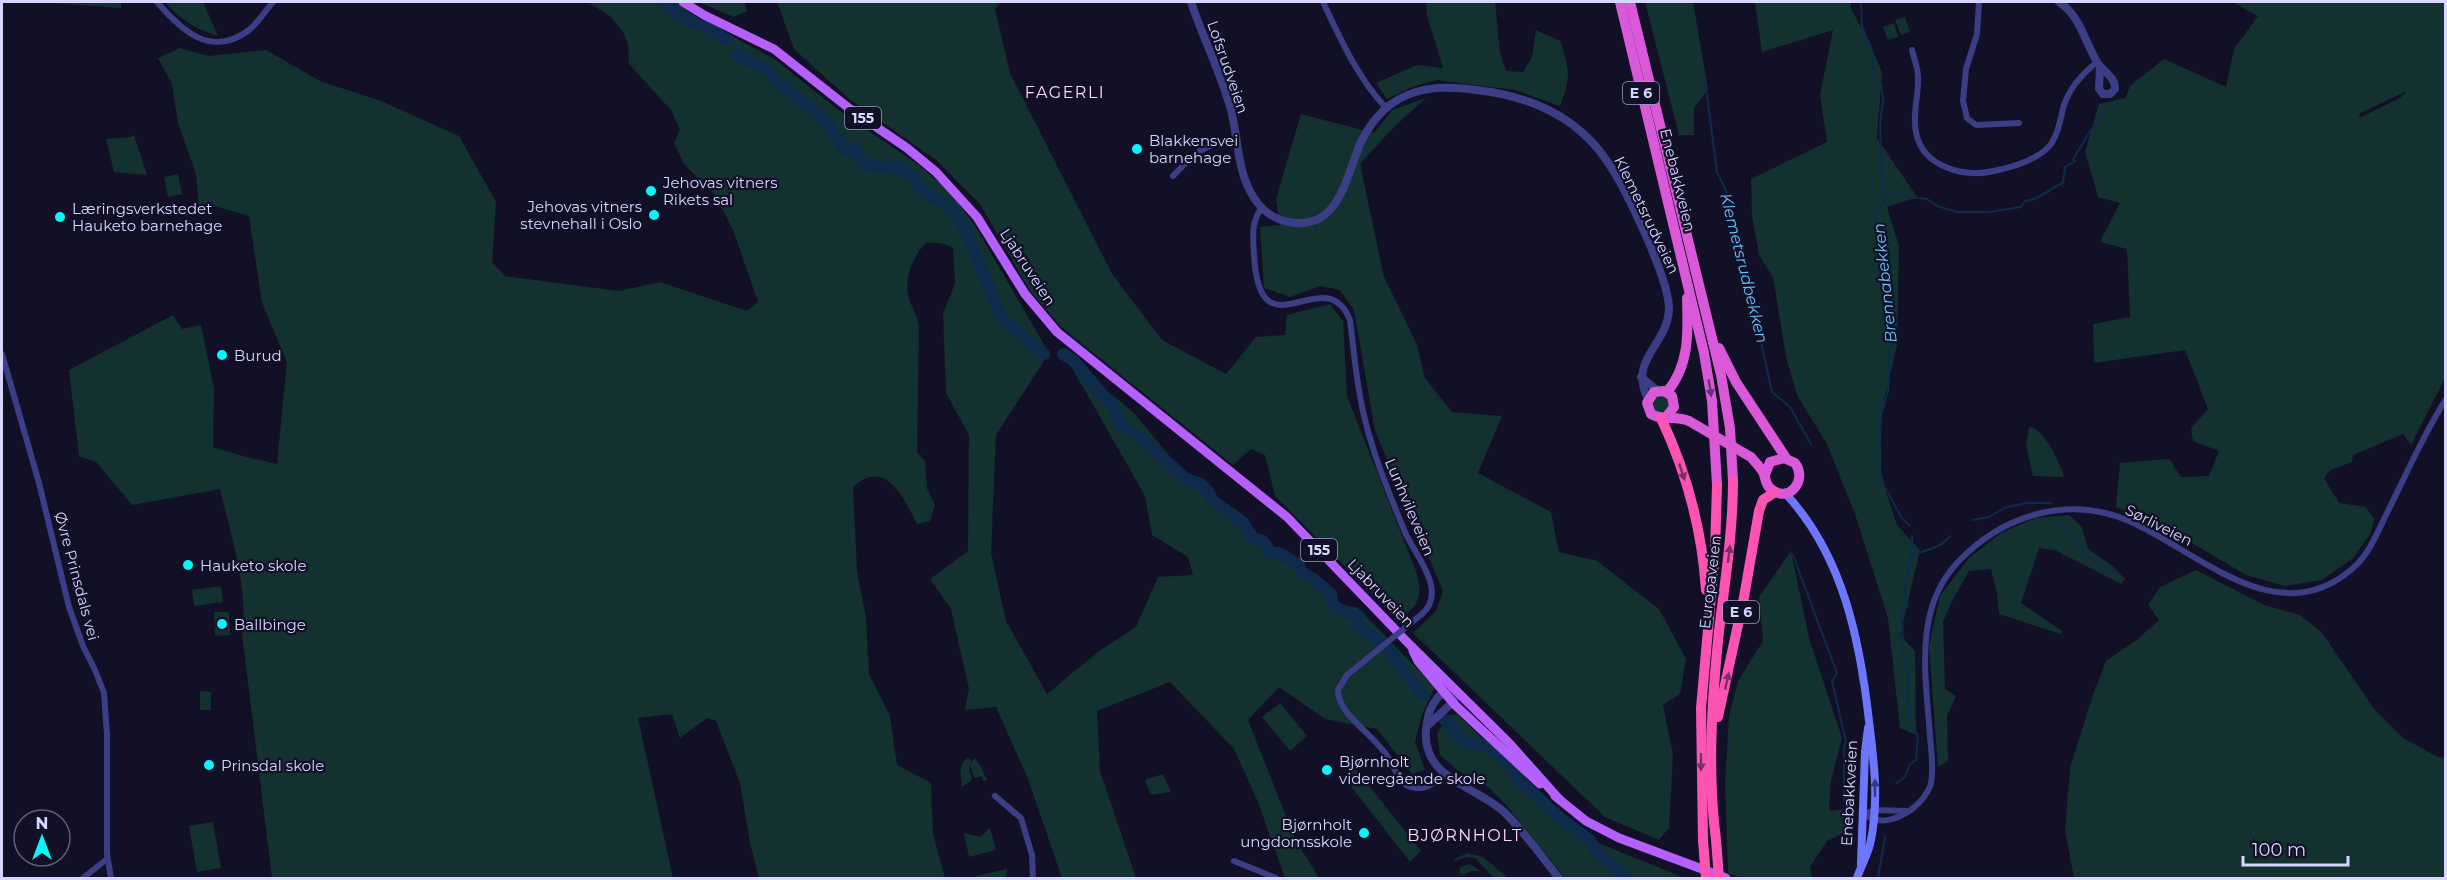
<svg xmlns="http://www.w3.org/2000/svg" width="2447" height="880" viewBox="0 0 2447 880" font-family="Montserrat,sans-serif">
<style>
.green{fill:#13312e;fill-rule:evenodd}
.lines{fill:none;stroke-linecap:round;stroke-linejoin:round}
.stream{stroke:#0f2b4c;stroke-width:2}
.river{stroke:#0f2b4c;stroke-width:12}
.minor{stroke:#3b3e85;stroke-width:6}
.tertiary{stroke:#3b3e85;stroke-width:8}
.secondary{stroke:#6e76fd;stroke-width:8}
.primary{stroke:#b55ffd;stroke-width:9}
.trunk{stroke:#d959d8;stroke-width:10}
.motorway{stroke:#fd53b2;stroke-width:10}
.minor-bridge{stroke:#3b3e85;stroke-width:6}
.trunk-bridge{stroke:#d959d8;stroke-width:10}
.motorway-bridge{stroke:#fd53b2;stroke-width:10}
.oneway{fill:#6c3177}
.oneway2{fill:#7c2e66}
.oneway3{fill:#37397d}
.poi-dot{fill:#05f7fc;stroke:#121027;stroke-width:2}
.labels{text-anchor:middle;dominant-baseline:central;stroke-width:4.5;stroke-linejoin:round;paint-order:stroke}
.shield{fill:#121027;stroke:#9d9bbe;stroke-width:1.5}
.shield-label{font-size:14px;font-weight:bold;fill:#d8d6ff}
.street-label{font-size:15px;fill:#d8d6ff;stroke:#121027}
.poi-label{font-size:15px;fill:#d8d6ff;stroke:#121027;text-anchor:start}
.neighbourhood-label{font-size:16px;letter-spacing:1.5px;fill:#ffd8f4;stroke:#121027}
.water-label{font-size:16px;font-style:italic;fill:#66c3fd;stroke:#121027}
</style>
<rect width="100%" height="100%" fill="#121027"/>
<g class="green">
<polygon points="38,2 121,2 121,8"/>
<path d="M165,2H203L218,36C195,29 181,20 165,2Z"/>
<path d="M588,2H676L698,18L773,58L845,115L919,165L949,191L974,224L1049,353L996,435L991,553L1006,621L1047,694L1099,651L1136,627L1158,577L1193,575L1188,557L1152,535L1145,496L1067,359L1133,412L1182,471L1342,606L1357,607L1435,687L1422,714L1415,742L1425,770L1412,774L1377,729L1325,719L1279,687L1248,720L1295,839L1319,878H1285L1258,802L1234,749L1170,682L1097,711L1100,771L1136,878H1062L1028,779L996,707L965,710L969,689L951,609L930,579L968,551L969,435L946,393L943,313L955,284L953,248L944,244L927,242C913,255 903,279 909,299C912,308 917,315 919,325L917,452L925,461L927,489L935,505L930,521L917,524C904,499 886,457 853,487L857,572L866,617L869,674L890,716L897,765L931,783L933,834L945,878H759L750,843L740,783L716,721L707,718L680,738L672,714L638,718L673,878H272L242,633C249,592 230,530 220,489L132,505L96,462L79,456L69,370L173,315L182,329L201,325L214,389L213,447L246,457L277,464L287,362L262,303L249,216L215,206L199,207L196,174L178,123L172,84L158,58L180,48L208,56L266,50L320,81L381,101L459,136L496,202L492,262L505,276L619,291L660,282L747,311L758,302L733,230L715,195L684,164L674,143L680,130L671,110L629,64L628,44L623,32L610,16Z"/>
<polygon points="698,2 744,2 747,11 734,17"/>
<path d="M777,2H1001L995,9L1010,73L1112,274L1162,340L1226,374L1256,337L1285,335L1287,315L1330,304L1343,321L1347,396L1416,571C1423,598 1420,603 1399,621L1275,496L1265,455L1251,449L1233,465L1061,327L1030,291L980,204L936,160L848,98L794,49Z"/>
<path d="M1426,2H1495L1500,53L1506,71L1523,72L1532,57L1536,30L1560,41C1570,70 1571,78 1560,106L1515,90L1437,80L1412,87L1387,99L1376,83L1417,65L1443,68L1427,15Z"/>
<polygon points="1645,2 1693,2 1708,89 1694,108 1694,135 1679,135"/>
<polygon points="1755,2 1851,2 1851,9 1867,38 1882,72 1877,138 1917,197 1887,207 1899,246 1897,345 1881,413 1881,477 1897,525 1920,550 1900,635 1915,651 1916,735 1900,728 1888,618 1855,514 1827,444 1798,397 1786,357 1773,277 1759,255 1752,216 1751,179 1827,142 1820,95 1833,30 1762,52"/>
<path d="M2232,2H2445V378L2411,445L2403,434L2353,455L2352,462L2331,470L2324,478L2339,503L2366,507L2374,519L2371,533L2353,558L2322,580L2285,586L2246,575L2168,529L2116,507L2120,463L2169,459L2181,477L2209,476L2219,451L2193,441L2191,428L2208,409L2185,350L2094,363L2093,324L2130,317L2127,249L2100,242L2120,203L2098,197L2085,151L2099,104L2125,98L2131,85L2164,59L2226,87L2234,49L2258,16ZM2407,91L2400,98L2359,118L2360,113Z"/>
<polygon points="1905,17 1910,32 1901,35 1895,20"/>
<polygon points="1894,23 1898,37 1888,40 1883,27"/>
<polygon points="1426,98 1394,127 1360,164 1384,277 1416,342 1425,378 1452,412 1502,416 1478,473 1551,512 1559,552 1597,561 1659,609 1686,659 1680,694 1663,705 1673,755 1669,828 1659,840 1605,817 1413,633 1436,611 1443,591 1375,431 1354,310 1340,290 1320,286 1290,297 1264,288 1260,227 1280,225 1276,199 1301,114 1374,133 1392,110"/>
<polygon points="134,135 147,175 114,172 106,139 131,137"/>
<polygon points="178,174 182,194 168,197 164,177"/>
<polygon points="1662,394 1669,399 1670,405 1663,413 1655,412 1651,404 1658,395"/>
<path d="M2029,427C2044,427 2060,464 2064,477L2033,476L2026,446Z"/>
<polygon points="2069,515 2082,527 2088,549 2114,567 2125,579 2121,584 2055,550 2039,548 2021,603 2062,631 2061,634 1999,614 1997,593 1991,569 1969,571 1953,599 1943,622 1945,689 1956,696 1947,716 1948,761 1938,767 1929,645 1940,596 1969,558 2001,533 2035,518"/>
<polygon points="1791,551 1809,638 1842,738 1831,781 1829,811 1853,808 1851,829 1827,841 1810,867 1812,878 1740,878 1728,873 1725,782 1729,716 1738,681 1763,641 1759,597"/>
<polygon points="2196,570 2264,605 2300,615 2322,633 2375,710 2403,738 2436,756 2445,758 2445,878 2074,878 2065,831 2070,768 2093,695 2106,661 2138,639 2159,620 2148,605 2160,587"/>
<polygon points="221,586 223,602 194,606 192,590"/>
<polygon points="214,612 229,612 230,635 215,636"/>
<polygon points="200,691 211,692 211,710 200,710"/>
<polygon points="1280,703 1307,736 1290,751 1262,717"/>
<polygon points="1457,714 1588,839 1685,878 1565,878 1506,805 1487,786 1457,770 1440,755 1437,734 1447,715"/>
<path d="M968,758L971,760L969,771L972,778L971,781L962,787C961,776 957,764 968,758Z"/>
<polygon points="974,758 979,763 987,780 983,781 982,776 974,778 970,765"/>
<polygon points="1354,767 1421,851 1410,862 1343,776"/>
<polygon points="1163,774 1171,792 1151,795 1145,780"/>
<polygon points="213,822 221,868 197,872 189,826"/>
<polygon points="990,828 996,850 969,857 964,833 980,837"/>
<polygon points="1468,853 1483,857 1508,878 1494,878 1475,858 1465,857 1455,861 1454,859"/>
<polygon points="1469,864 1481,871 1471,871 1464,875 1460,874 1460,867"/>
<polygon points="1007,869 1006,878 977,878 976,876"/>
</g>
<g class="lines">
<g class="stream">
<path d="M1861,2L1862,27L1871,47L1874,78L1881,85L1883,99L1880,125L1883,205L1877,211L1876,227L1882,260L1881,278L1885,295L1890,303C1889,306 1887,309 1886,312C1884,325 1899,338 1890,350L1888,391L1881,416L1880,443L1876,458C1882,466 1880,476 1884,486C1885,489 1888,491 1889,494C1896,506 1898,516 1910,526"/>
<polyline points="1705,80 1717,172 1730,199 1772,392 1790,407 1811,444"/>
<path d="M1882,196L1898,193V196L1927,199L1937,206L1957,212H1989L2021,207L2025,201C2044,198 2047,189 2063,183L2065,167L2075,161L2073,159C2084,143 2090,127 2105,115V110L2118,104"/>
<polyline points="2057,517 2085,554 2120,576"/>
<polyline points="1972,520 1989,517 2004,508 2026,503 2051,503"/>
<polyline points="1793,555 1837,673 1832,681 1846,742 1844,747 1844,801 1851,812 1840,822"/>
<path d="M1911,557C1924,549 1941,549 1950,536"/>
<path d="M1896,783L1905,777L1910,764L1916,760L1918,737L1909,718L1911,710L1907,701L1908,672L1903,655L1902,610L1908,606C1900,583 1914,560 1912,536"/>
<polyline points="1878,878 1885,837"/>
</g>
<g class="river">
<polyline points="663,2 682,17 695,23"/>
<polyline points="704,25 727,40"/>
<polyline points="736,55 767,69 776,81 823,118 845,150 850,148 857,150 863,165 900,168 914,178"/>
<polyline points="917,183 921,190 951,208 966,231 1001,317 1044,354"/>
<path d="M1063,354L1073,360L1114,408L1120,425L1141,438L1185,478L1201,484L1209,493L1213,501L1243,522L1249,532L1254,539L1263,541L1271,553H1279L1299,565L1301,572L1315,580L1331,594C1330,610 1346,612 1359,616L1357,626L1376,638L1387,649L1423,695"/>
<polyline points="1445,720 1453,727 1459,737 1468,743 1487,746 1502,758 1520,781 1561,819 1590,840 1597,853 1627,878"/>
</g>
<g class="minor">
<path d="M157,2C181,30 211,59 249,30C258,23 265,11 273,2"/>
<path d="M1323,2C1341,40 1357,77 1386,108"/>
<polyline points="1979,2 1977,34 1966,69 1963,101 1967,118 1976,125 2019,123"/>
<path d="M1912,50C1914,59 1918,68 1918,77C1919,95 1912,114 1916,132C1922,167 1964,178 1994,171C2013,167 2039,160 2051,144C2059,133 2060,119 2064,105C2070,87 2082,74 2097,62"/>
<path d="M1173,176C1194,154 1204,143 1236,140"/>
<path d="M1261,209C1251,222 1253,239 1254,254C1259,360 1325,257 1350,320C1354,351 1356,381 1363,411C1372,453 1389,493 1405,532C1416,557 1448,591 1422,614"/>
<polyline points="2,354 39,483 69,607 83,646 95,670 104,693 107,735 107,854 111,878"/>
<path d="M1347,675L1338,690C1338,716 1375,734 1389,759C1395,768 1399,784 1411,787C1424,791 1435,784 1443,774"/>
<polyline points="995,796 1021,818 1032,855 1033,878"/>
<path d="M1864,814C1885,833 1925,807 1931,783C1934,767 1931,751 1930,736C1926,678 1913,610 1957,563C2001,516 2067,494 2129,521C2198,551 2277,634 2352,569C2369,555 2377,533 2387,513C2406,475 2423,435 2446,399"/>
<polyline points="1864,814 1875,810 1907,811"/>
<polyline points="1234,861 1276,878"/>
<polyline points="83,878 107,859"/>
</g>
<g class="tertiary">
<path d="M1191,2C1203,38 1221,73 1231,110C1238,137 1237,166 1250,191C1258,207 1269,218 1288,222C1340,232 1346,175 1361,142C1367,130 1375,118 1385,109C1416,82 1454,86 1491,92C1538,100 1580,121 1607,161C1625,187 1670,280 1669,310C1667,346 1628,359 1648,399"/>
<path d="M2059,2C2081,17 2084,40 2097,62C2103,72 2116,77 2115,89L2110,94H2103L2099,89L2100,66"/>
<polyline points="1641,377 1658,391"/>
<path d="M1427,726L1453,702L1457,691L1439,696C1429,708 1428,715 1426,730C1422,778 1474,786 1503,811C1524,831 1541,856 1559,878"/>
</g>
<g class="secondary">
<path d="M1785,493C1843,555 1860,640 1869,721C1874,762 1879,799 1871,840C1869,853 1861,866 1857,878"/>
<polyline points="1861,864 1865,752 1868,728"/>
</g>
<g class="primary">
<polyline points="683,2 704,15 774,49 850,109 907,148 936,172 977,217 1025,294 1057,332 1287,517 1411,646 1510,744 1559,799"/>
<polyline points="1413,651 1418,661 1455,705 1540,784"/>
<polyline points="1555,796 1586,821 1619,838 1726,878"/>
</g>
<g class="trunk">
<polyline points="1620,2 1704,353 1712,401 1717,485"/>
<polyline points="1630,2 1721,375 1730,428 1733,481"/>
<polyline points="1719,348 1736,382 1786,458"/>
<path d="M1667,392C1690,365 1688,331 1687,298"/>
<path d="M1667,416L1674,407L1672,396L1664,391L1654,392L1647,403L1651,414C1662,421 1676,415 1689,421"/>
<path d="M1751,457C1755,462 1760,467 1763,472C1766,478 1765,485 1771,489C1789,504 1808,480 1795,463L1784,458L1770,462L1765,475"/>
</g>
<g class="motorway">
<path d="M1661,418C1687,473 1702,530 1706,590"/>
<polyline points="1718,717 1744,597 1759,511 1763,500 1775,492"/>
<polyline points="1703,840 1701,708 1715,551 1717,485"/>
<path d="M1716,840C1707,771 1712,699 1719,631C1725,581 1733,531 1733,481"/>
</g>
<polyline class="minor-bridge" points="1347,675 1422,614"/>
<polyline class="trunk-bridge" points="1689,421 1749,456"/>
<g class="motorway-bridge">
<polyline points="1703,840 1706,878"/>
<polyline points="1716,840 1719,878"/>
</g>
</g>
<defs><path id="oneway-solid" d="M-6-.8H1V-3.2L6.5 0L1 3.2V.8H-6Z" transform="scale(1.5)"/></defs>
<use class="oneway" href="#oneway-solid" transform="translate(1710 388) rotate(81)"/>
<g class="oneway2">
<use href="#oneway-solid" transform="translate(1682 472) rotate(71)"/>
<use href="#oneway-solid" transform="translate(1729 554) rotate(-83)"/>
<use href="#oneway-solid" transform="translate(1727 681) rotate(-78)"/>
<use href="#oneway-solid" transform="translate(1701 762) rotate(90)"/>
</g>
<use class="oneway3" href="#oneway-solid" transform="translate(1875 788) rotate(-90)"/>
<g class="poi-dot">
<circle cx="1137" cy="149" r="6"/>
<circle cx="651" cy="191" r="6"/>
<circle cx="654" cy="215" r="6"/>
<circle cx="60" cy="217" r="6"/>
<circle cx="222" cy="355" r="6"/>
<circle cx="188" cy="565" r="6"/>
<circle cx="222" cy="624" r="6"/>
<circle cx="209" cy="765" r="6"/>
<circle cx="1327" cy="770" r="6"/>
<circle cx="1364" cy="833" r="6"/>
</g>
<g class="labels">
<g class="shield">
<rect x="1623" y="82" width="36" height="22" rx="4.5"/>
<rect x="845" y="107" width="36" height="22" rx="4.5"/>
<rect x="1301" y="539" width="36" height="22" rx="4.5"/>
<rect x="1723" y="601" width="36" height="22" rx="4.5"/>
</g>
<g class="shield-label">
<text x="1641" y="93">E 6</text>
<text x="863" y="118">155</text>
<text x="1319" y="550">155</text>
<text x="1741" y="612">E 6</text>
</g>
<g class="street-label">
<text transform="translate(1228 67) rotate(71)">Lofsrudveien</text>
<text transform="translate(1678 180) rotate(76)">Enebakkveien</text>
<text transform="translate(1647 215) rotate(64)">Klemetsrudveien</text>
<text transform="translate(1028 267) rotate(57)">Ljabruveien</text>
<text transform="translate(1410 507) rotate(67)">Lunhvileveien</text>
<text transform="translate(2159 525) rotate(27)">Sørliveien</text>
<text transform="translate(77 576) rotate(75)">Øvre Prinsdals vei</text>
<text transform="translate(1710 582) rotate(-83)">Europaveien</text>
<text transform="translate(1381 593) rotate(46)">Ljabruveien</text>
<text transform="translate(1849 793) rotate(-87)">Enebakkveien</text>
</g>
<g class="poi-label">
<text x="1149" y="140">Blakkensvei<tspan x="1149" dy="17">barnehage</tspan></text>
<text x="663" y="182">Jehovas vitners<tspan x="663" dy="17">Rikets sal</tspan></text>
<text x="642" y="206" text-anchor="end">Jehovas vitners<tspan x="642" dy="17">stevnehall i Oslo</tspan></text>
<text x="72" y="208">Læringsverkstedet<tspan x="72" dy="17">Hauketo barnehage</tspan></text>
<text x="234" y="355">Burud</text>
<text x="200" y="565">Hauketo skole</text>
<text x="234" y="624">Ballbinge</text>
<text x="1339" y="761">Bjørnholt<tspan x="1339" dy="17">videregående skole</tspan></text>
<text x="221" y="765">Prinsdal skole</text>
<text x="1352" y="824" text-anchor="end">Bjørnholt<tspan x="1352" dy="17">ungdomsskole</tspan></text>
</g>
<g class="neighbourhood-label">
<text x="1065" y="92">FAGERLI</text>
<text x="1465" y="835">BJØRNHOLT</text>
</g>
<g class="water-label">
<text transform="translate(1744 268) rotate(76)">Klemetsrudbekken</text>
<text transform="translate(1885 283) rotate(-96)">Brennabekken</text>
</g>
</g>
<rect width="2447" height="880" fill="none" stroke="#d8d6ff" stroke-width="6"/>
<g transform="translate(42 838)"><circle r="28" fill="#121027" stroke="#615f7d" stroke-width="1.5"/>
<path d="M0-4.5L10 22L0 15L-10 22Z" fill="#05f7fc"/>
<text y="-9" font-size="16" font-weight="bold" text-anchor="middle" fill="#d8d6ff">N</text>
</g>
<path d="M2243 856v9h105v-9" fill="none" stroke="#d8d6ff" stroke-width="3"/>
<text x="2252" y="856" font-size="18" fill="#d8d6ff" stroke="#121027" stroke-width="4.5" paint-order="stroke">100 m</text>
</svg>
